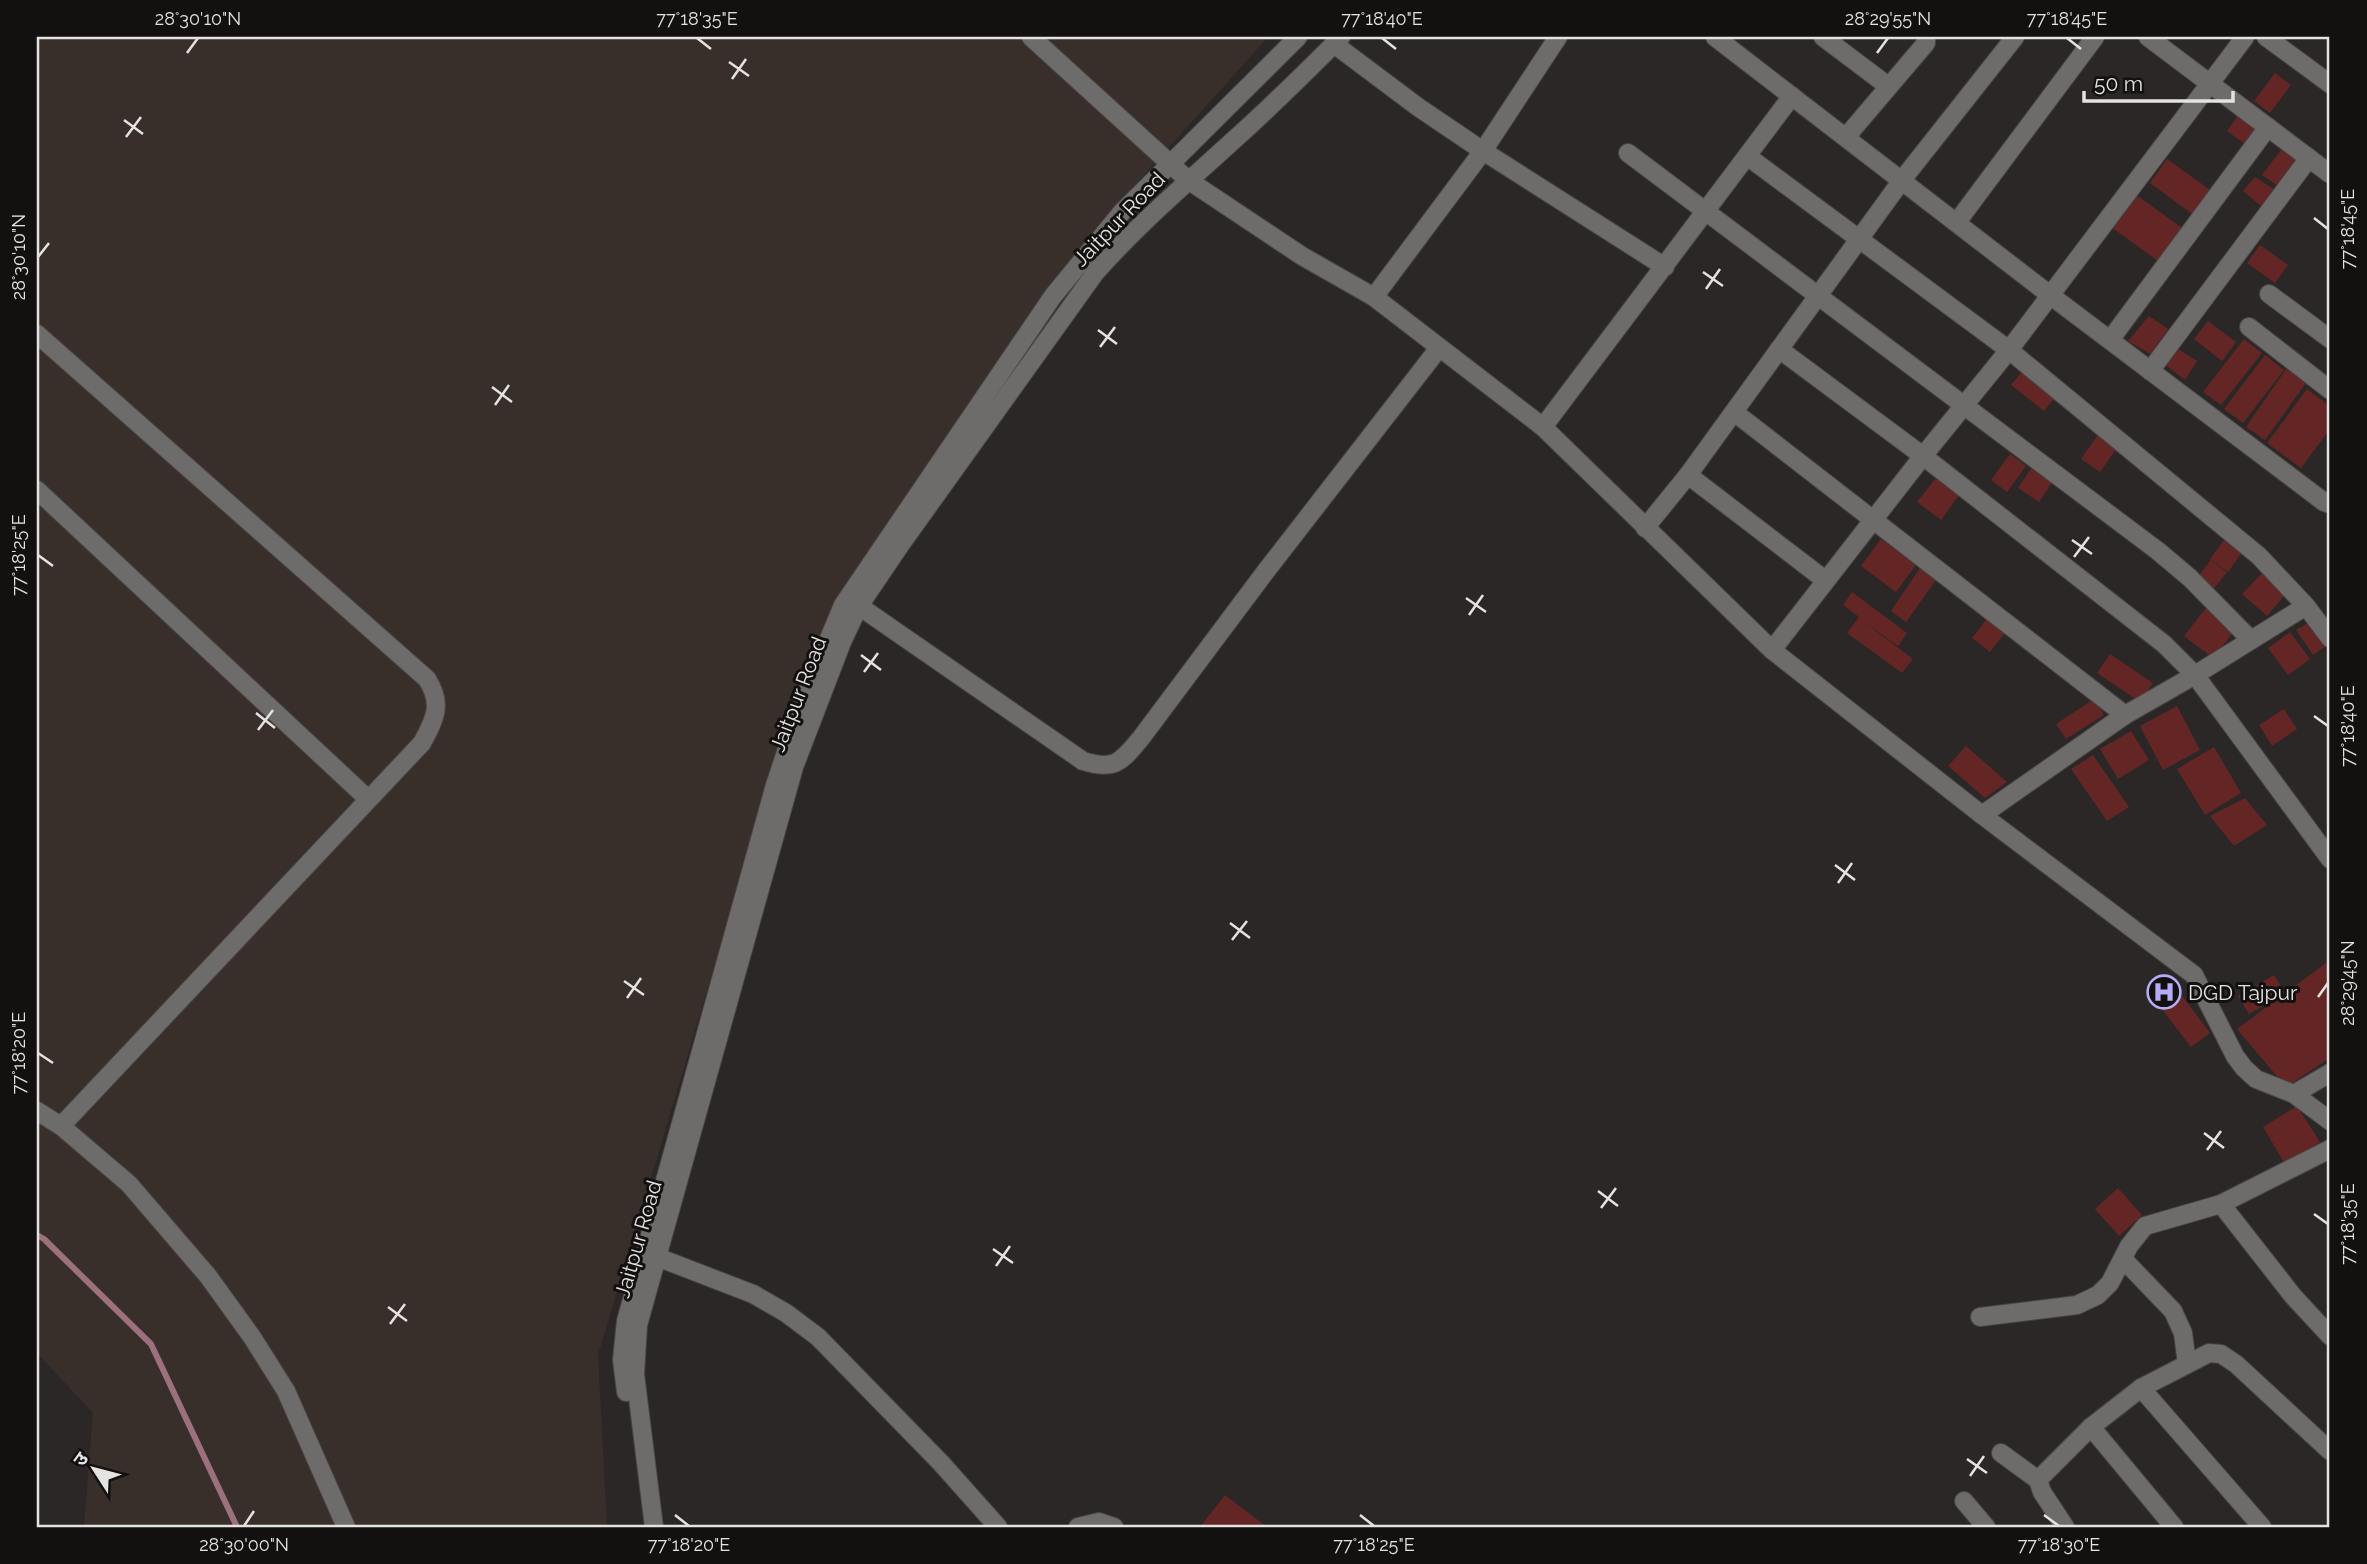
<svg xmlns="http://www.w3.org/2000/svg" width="2367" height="1564" viewBox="0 0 2367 1564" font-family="Raleway,'Noto Sans Devanagari',sans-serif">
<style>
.built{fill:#382f2a}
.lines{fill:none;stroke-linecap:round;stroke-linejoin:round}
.stream{stroke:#9c707d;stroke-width:6}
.building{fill:#632624}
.minor-casing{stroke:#494544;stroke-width:20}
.minor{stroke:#6d6c6a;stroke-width:18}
.ticks{fill:none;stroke:#e5e3e2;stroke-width:2.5}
.labels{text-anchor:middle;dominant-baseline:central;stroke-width:6;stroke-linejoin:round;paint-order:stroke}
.street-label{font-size:21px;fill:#e5e3e2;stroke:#121110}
.poi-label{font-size:21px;fill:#e5e3e2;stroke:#121110;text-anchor:start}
.neatline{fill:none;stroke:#e5e3e2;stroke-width:2.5}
.ticks-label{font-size:18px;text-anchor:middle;fill:#e5e3e2}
</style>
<rect width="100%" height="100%" fill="#2b2726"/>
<polygon class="built" points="37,37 1268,37 1128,193 845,595 782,740 598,1355 607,1527 84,1527 93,1413 37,1353"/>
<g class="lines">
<polyline class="stream" points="37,1235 44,1239 151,1344 237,1527"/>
</g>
<g class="building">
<polygon points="2275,73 2291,85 2270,113 2254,101"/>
<polygon points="2240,113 2258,126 2245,144 2227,131"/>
<polygon points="2281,150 2296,159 2277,185 2262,175"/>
<polygon points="2167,159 2213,192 2195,216 2150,183"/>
<polygon points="2255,177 2275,190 2262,207 2243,191"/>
<polygon points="2135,194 2185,230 2161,263 2111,227"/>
<polygon points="2260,245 2288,265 2275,283 2247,263"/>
<polygon points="2149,316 2168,329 2150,354 2128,341"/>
<polygon points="2208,321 2236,342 2222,361 2194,339"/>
<polygon points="2244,339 2262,353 2221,405 2203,392"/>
<polygon points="2175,347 2197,361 2185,380 2164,364"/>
<polygon points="2265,355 2284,370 2243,423 2224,409"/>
<polygon points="2024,369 2057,395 2044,411 2011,385"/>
<polygon points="2286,369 2306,383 2265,440 2246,427"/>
<polygon points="2307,389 2330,406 2330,429 2301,468 2267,443"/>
<polygon points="2100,432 2119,445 2100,472 2081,459"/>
<polygon points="2010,454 2026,466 2007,492 1991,480"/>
<polygon points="2032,467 2053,481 2039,502 2018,488"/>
<polygon points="1936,478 1959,495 1941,520 1917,502"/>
<polygon points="2228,535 2246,547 2228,572 2210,559"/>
<polygon points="1881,539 1916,565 1896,592 1861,566"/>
<polygon points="2211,560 2227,572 2211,592 2195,580"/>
<polygon points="1922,565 1938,577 1906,622 1891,611"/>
<polygon points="2267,568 2288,591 2267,616 2242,594"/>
<polygon points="1852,592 1907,633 1898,646 1863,621 1913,659 1902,673 1847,633 1859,617 1843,605"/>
<polygon points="2206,608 2235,630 2213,658 2184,636"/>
<polygon points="1990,615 2008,629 1990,652 1972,638"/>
<polygon points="2313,620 2330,643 2313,655 2296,630"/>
<polygon points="2290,632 2310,659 2288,675 2268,648"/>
<polygon points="2110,654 2153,683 2140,702 2097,673"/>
<polygon points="2094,699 2104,715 2066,739 2056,724"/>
<polygon points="2177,706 2200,750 2163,770 2140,726"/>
<polygon points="2284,709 2297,729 2272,746 2259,725"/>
<polygon points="2131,731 2149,760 2118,779 2100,749"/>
<polygon points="1966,746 2007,782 1985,798 1948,766"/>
<polygon points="2214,747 2241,793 2205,815 2177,769"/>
<polygon points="2093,755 2129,807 2107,821 2071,769"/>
<polygon points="2245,798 2267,825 2234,846 2210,816"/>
<polygon points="2330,960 2330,1058 2286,1087 2237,1029"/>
<polygon points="2274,975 2285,993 2249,1014 2238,996"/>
<polygon points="2167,976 2210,1033 2191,1047 2148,991"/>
<polygon points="2297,1106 2320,1142 2285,1164 2263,1127"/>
<polygon points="2118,1188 2142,1215 2119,1236 2095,1209"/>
<polygon points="1225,1495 1267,1527 1200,1527"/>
</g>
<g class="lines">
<defs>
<g id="minor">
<polyline points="1031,37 1188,180 1302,256 1374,297 1543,427 1772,650 1982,815 2194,975 2235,1056 2244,1068 2256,1079 2294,1094 2330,1121"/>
<polyline points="1715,37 2050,295 2324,502 2330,504"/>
<polyline points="1823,37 1888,86"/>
<polyline points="2148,37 2330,174"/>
<polyline points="2266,37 2330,84"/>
<polyline points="1334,44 1418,107 1483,151 1665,267"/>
<polyline points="1846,137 1926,43 1926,37"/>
<polyline points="1628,153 2158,551 2190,578 2251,640"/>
<polyline points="1747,156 2009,350 2259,556 2306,606 2330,638"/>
<polyline points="1957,222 2095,37"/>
<polyline points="2269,294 2330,339"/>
<polyline points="1374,297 1483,151 1558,37"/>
<polyline points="2249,327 2330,390"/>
<path d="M37,334L427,679C443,704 435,719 422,743L61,1126"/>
<polyline points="2110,340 2268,127"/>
<polyline points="1779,349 1923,456 2164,644 2195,675 2330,859"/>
<polyline points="2150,371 2309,158"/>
<polyline points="1734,412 2125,715"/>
<polyline points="1543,427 1792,96"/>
<polyline points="1688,475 1825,580"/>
<polyline points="37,490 368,799"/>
<polyline points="1645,528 1688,475 1902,180 2015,37"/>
<path d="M859,606L1083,761C1115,771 1121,762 1141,738L1266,571L1439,348"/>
<polyline points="1772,650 1923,456 2009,350 2245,37"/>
<polyline points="1982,815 2125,715 2195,675 2306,606"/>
<polyline points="2294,1094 2330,1073"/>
<polyline points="37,1111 61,1126 129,1184 208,1276 252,1337 286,1391 346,1527"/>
<polyline points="2221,1204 2293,1296 2330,1336"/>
<polyline points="657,1257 753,1294 786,1313 818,1337 941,1463 998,1527"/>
<polyline points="2123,1259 2173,1311 2183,1333 2187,1364"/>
<polyline points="1980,1317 2077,1305 2098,1295 2110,1283 2129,1246 2145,1226 2221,1204 2330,1149"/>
<polyline points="2141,1388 2262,1527"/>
<polyline points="626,1392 622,1360 626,1321 775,785 803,701 843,605 1053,296 1122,212 1298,37"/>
<polyline points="2091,1427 2174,1527"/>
<polyline points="2001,1453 2038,1480"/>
<polyline points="1964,1501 1986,1527"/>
<path d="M654,1527L635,1374L638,1325L794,767L842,642L859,606L901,544L1095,273C1138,224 1188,182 1236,138C1272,106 1307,71 1341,37"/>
<polyline points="1078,1527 1099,1522 1114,1527"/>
<polyline points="2065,1527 2042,1492 2038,1480 2091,1427 2141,1388 2209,1353 2221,1354 2236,1364 2330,1451"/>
</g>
</defs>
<use href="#minor" class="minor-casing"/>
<use href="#minor" class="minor"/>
</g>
<path class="ticks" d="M697,38L711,49M1382,38L1396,49M2067,38L2081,49M187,53L198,38M1877,53L1888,38M729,62L749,76M732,79L746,59M124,120L143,134M126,137L141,117M2314,218L2328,229M38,257L49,243M1703,272L1723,286M1706,289L1720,269M1098,330L1117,344M1100,347L1115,327M492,387L512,402M495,405L509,385M2072,540L2092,554M38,555L53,566M2074,557L2089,537M1466,598L1486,612M1469,615L1483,595M861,655L881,670M864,672L878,653M256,713L275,728M2314,716L2328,726M258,730L273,710M1835,865L1855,880M1838,883L1852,863M1230,923L1250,938M1232,940L1247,921M624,981L644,995M2318,997L2328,983M627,998L641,978M38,1053L53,1063M2204,1133L2224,1148M2207,1150L2221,1131M1598,1191L1618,1206M1601,1208L1616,1188M2314,1214L2328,1224M993,1249L1013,1263M996,1266L1010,1246M388,1307L407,1321M390,1324L405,1304M1967,1459L1987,1473M1970,1476L1984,1456M675,1515L689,1526M1360,1515L1374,1526M2044,1515L2059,1526M244,1526L254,1511"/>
<defs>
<symbol id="hospital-ring" viewBox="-11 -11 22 22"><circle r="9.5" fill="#121110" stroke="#b7abf8" stroke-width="1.5"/><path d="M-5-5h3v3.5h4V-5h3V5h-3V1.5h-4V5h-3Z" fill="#b7abf8"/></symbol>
</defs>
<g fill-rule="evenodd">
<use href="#hospital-ring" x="2145" y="973" width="38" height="38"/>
</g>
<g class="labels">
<g class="street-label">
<text transform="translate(1119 219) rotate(-46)">Jaitpur Road</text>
<text transform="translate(798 694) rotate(-69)">Jaitpur Road</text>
<text transform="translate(638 1239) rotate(-74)">Jaitpur Road</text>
</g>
<g class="poi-label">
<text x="2188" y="992">DGD Tajpur</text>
</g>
</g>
<rect width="2367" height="1564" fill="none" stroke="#121110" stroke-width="77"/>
<g transform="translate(94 1469) rotate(306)" stroke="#121110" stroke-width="5" paint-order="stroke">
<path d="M0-5L12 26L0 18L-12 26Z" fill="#e5e3e2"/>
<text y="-10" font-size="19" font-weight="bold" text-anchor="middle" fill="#e5e3e2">उ</text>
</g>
<path d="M2084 91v10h149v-10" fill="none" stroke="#e5e3e2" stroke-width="3.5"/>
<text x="2094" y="91" font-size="21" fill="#e5e3e2" stroke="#121110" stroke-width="5" paint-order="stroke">50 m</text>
<rect x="38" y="38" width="2290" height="1488" class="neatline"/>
<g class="ticks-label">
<text x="198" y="25">28°30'10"N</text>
<text x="697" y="25">77°18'35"E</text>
<text x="1382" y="25">77°18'40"E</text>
<text x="1888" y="25">28°29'55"N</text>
<text x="2067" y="25">77°18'45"E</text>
<text transform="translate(2348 229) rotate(-90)" y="6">77°18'45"E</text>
<text transform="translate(19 257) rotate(-90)" y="6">28°30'10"N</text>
<text transform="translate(19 555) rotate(-90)" y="6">77°18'25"E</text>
<text transform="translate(2348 726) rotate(-90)" y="6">77°18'40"E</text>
<text transform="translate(2348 983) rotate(-90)" y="6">28°29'45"N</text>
<text transform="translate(19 1053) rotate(-90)" y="6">77°18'20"E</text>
<text transform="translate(2348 1224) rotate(-90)" y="6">77°18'35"E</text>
<text x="244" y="1551">28°30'00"N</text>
<text x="689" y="1551">77°18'20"E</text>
<text x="1374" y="1551">77°18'25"E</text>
<text x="2059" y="1551">77°18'30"E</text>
</g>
</svg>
